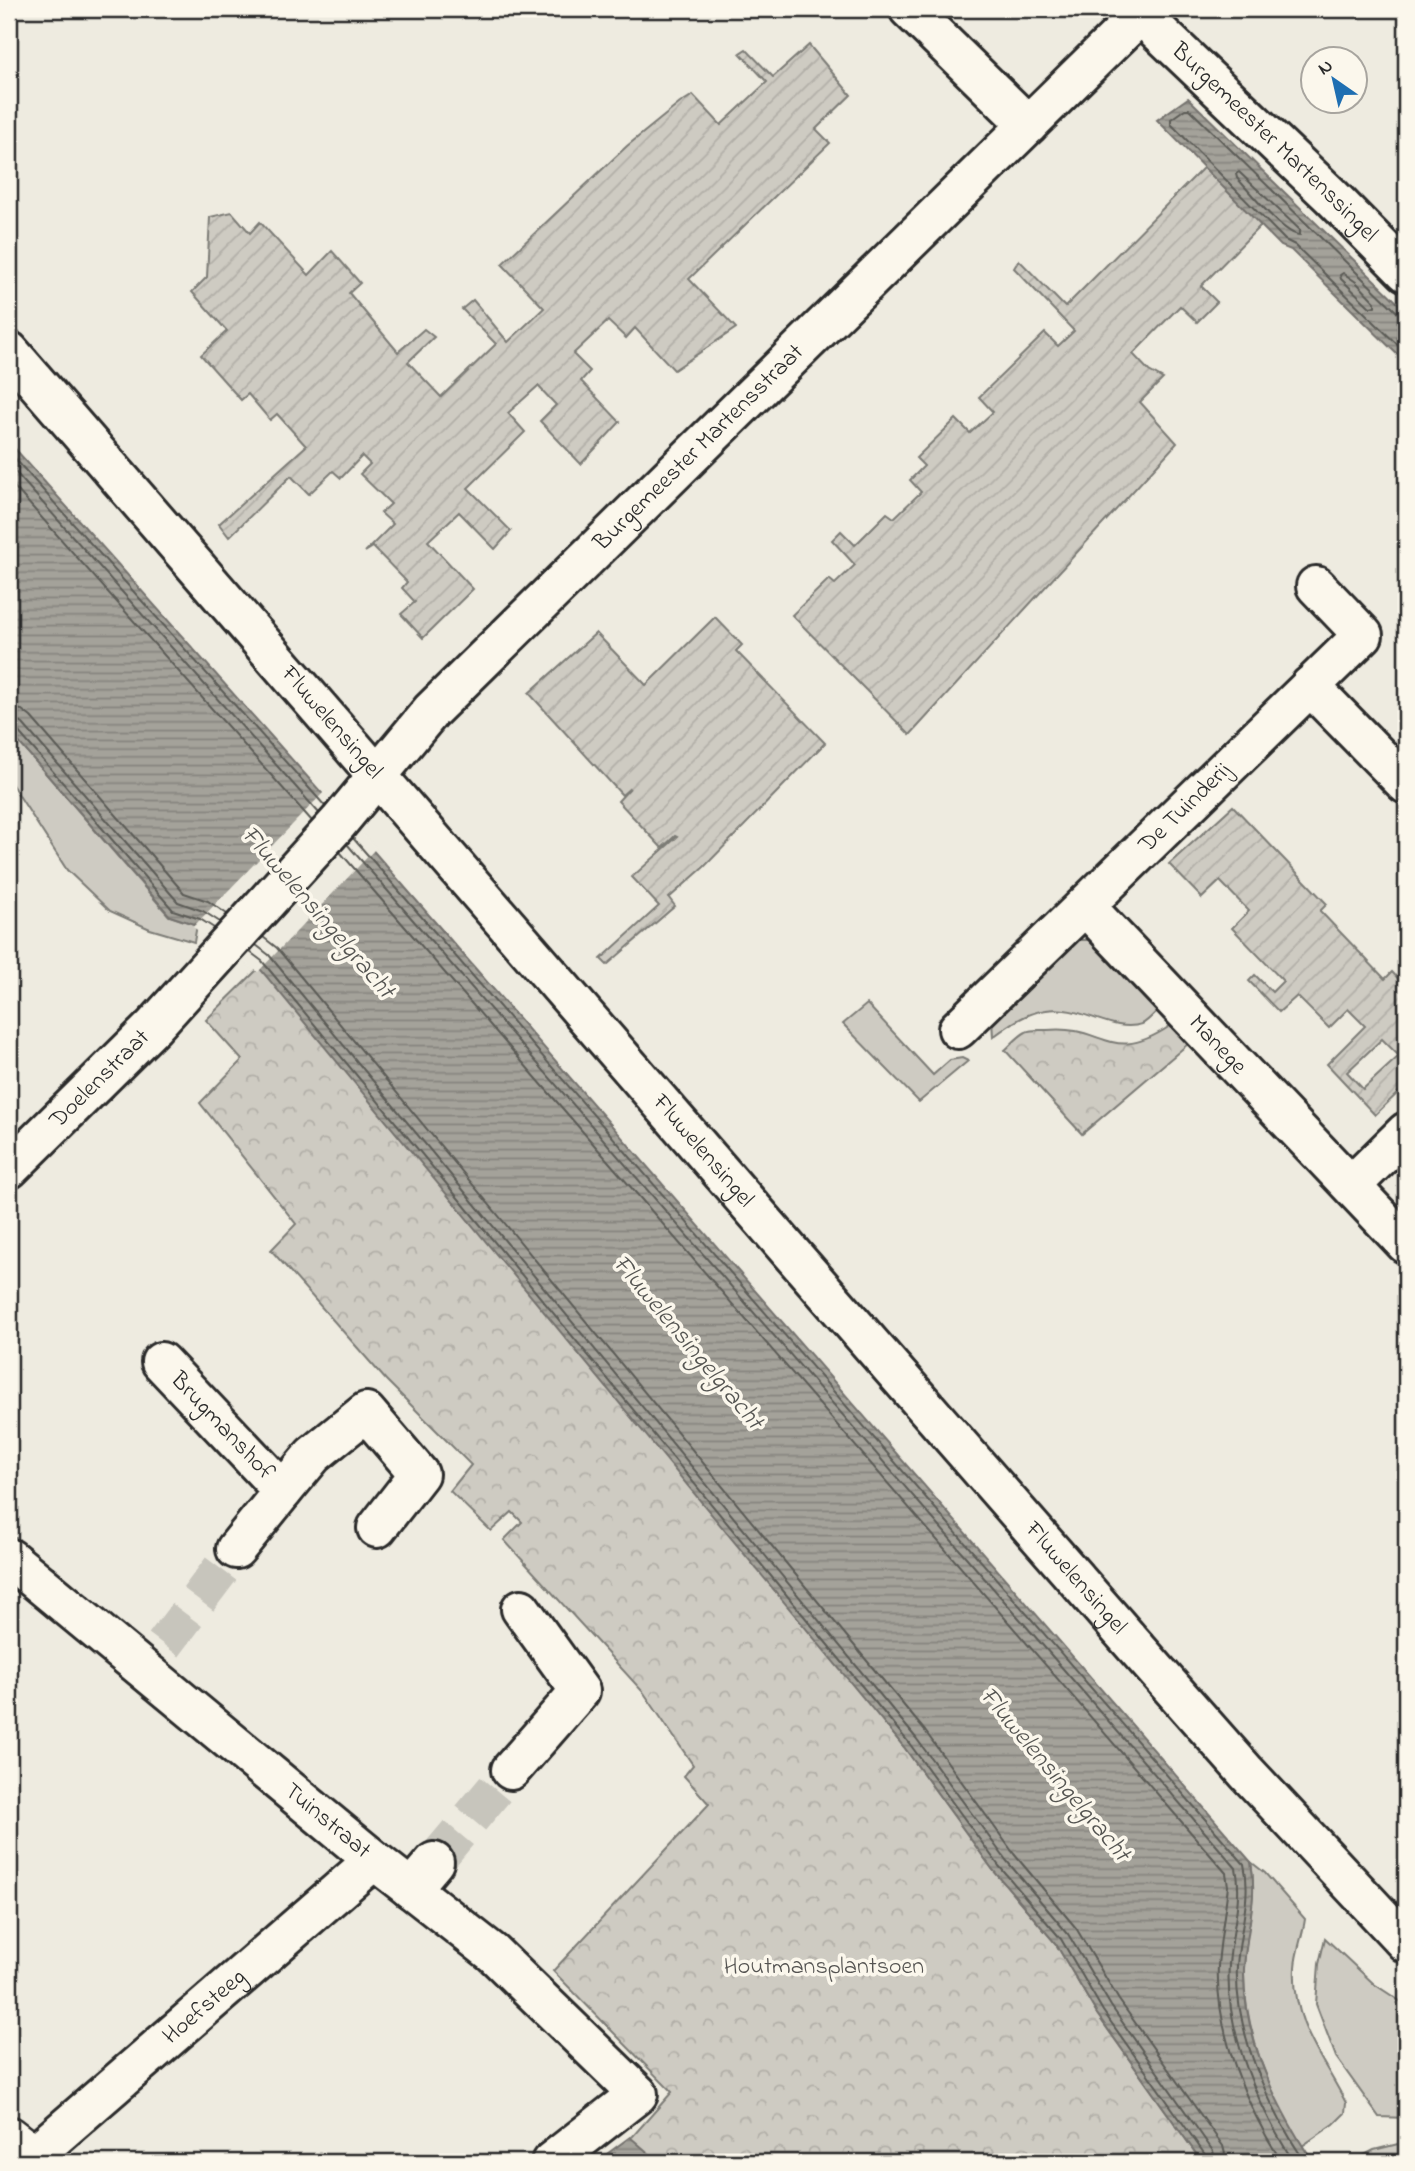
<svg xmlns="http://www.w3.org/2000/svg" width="1415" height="2171" viewBox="0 0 1415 2171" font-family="'Indie Flower',sans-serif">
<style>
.grass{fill:#cecbc2;stroke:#7c7b76;stroke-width:2}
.forest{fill:url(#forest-crowns);stroke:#7c7b76;stroke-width:2}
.garden{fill:url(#garden-furrows);stroke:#7c7b76;stroke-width:2;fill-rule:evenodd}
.water{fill:url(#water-rules);stroke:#74726e;stroke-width:2}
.pier{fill:#eeebe0}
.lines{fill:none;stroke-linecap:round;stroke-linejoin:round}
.shore{stroke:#5b5b57;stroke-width:2}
.minor-tunnel{stroke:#c7c5bc;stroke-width:38;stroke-dasharray:38 19;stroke-linecap:butt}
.minor-casing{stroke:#2b2b2b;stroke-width:44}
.secondary-casing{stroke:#2b2b2b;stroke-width:44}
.minor{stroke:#fbf7ec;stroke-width:38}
.secondary{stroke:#fbf7ec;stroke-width:38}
.labels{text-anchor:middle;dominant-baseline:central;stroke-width:7;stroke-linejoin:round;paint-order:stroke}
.street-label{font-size:24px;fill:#2b2b2b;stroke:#fbf7ec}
.park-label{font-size:24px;fill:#545351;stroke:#fbf7ec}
.water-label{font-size:26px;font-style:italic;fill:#555552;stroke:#fbf7ec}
</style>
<defs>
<pattern id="forest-crowns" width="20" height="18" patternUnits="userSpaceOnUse" patternTransform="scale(1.75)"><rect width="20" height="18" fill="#cecbc2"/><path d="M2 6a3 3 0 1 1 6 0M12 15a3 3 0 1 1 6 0" fill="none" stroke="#b1aea7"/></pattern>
<pattern id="garden-furrows" width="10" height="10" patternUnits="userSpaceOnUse" patternTransform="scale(1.75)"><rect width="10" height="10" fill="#cecbc2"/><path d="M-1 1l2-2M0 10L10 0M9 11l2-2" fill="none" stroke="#b1aea7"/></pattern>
<pattern id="water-rules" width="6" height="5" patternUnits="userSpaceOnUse" patternTransform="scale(1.75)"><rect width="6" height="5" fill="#a4a29a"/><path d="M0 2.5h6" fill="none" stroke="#86847e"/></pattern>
</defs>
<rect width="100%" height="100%" fill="#eeebe0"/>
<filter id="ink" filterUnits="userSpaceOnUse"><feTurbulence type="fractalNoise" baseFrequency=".0143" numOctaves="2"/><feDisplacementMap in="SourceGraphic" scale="14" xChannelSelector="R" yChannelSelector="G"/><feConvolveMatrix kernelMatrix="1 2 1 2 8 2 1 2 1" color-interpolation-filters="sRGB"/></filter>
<g filter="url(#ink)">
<g class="grass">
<polygon points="9,731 169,916 197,925 194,942 150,929 110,911 67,870 9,780"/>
<path d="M1078,940H1091L1158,1010C1154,1014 1147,1022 1142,1024C1112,1034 1080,1004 1046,1010C1025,1013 1009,1025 993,1037L992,1020Z"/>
<polygon points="867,1004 933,1075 950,1060 962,1058 968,1061 919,1102 843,1024"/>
<path d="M1251,1862L1265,1873L1305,1919C1303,1935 1296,1951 1295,1967C1292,2024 1322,2056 1346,2103L1345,2113L1334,2124L1302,2146C1270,2098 1243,2026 1244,1969C1245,1930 1258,1901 1251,1862Z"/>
<polygon points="1325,1938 1374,1984 1406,2005 1406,2118 1379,2117 1336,2057 1316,2004 1319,1964"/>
<polygon points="1406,2142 1406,2162 1351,2162 1374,2150"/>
</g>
<g class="forest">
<polygon points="265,962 904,1747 993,1870 1056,1944 1097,2014 1202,2162 598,2162 633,2136 672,2092 553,1971 709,1804 684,1776 693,1765 644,1693 504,1540 522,1522 512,1512 491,1531 450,1491 471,1465 386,1380 271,1250 296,1224 200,1103 242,1060 206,1020"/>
<path d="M1170,1026L1188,1044L1082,1134L1005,1050C1011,1045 1018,1036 1026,1032C1031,1029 1041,1030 1047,1030C1104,1024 1110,1066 1170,1026Z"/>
</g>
<g class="garden">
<polygon points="809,45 851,95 816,129 830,143 689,279 736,328 674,370 635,328 626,338 608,321 573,354 590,371 581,381 620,422 581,464 540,421 556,405 538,386 508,413 525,432 468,488 511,531 495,549 459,512 428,541 473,589 423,638 401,614 415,602 402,588 407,582 373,547 365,552 393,524 381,513 391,504 360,474 370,464 362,456 341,478 333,471 309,494 291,476 229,537 219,524 306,446 277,414 270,420 248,394 241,400 201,355 227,331 192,292 207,277 210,217 232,212 250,233 260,222 309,275 332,251 360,283 349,293 398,352 424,329 434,337 408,362 441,397 496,344 462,309 473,300 508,342 544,308 502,264 627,146 680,103 693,95 721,125 767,82 740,53 746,49 773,77"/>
<polygon points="1204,167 1261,225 1201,286 1217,302 1197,322 1180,306 1133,354 1149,371 1163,379 1140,402 1177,443 910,735 792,615 829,579 835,584 855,565 832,540 841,531 855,545 887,513 894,518 921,492 910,480 924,466 916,458 956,419 970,433 993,412 979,397 1045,333 1058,346 1074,331 1014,268 1019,260 1065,307"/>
<polygon points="715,617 742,645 736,651 825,743 704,867 669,898 675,906 607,965 601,959 659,906 632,877 677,837 675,836 662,848 618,801 630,788 622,795 529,693 596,633 646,685"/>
<path d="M1233,806L1327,904L1320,911L1385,979L1392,972L1406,987V1085L1375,1115L1327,1064L1365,1026L1348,1009L1329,1028L1297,996L1279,1012L1249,981L1255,975L1272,992L1283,981L1232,928L1249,911L1220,881L1202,898L1169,864ZM1382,1039L1399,1056L1363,1089L1347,1072Z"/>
</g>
<g class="water">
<polygon points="1188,98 1406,311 1406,363 1291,250 1281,246 1157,120"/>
<path d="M9,442L369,846L1251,1862C1258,1901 1246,1930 1244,1968C1242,2036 1276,2106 1313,2162H1202L1097,2014L1056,1944L993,1870L904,1747L257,965L197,925L170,916L9,731Z"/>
<polygon points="630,2137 652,2156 644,2162 596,2162"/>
</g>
<polygon class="pier" points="325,791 376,848 258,972 193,927"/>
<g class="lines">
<g class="shore">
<path d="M1239,172L1300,230V235C1284,235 1249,191 1237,178L1236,174Z"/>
<polygon points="1343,273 1356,282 1375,302 1375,306 1370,307 1341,279 1340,275"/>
<polyline points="1406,315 1398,313 1189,109 1185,109 1171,119 1171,124 1285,240 1295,245 1406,353"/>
<polyline points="9,452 325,806"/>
<polyline points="9,465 319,813"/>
<polyline points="9,481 312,821"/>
<polyline points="9,708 22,710 31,717 184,893 208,901 227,914"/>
<polyline points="9,719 16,719 23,724 178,902 203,911 220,922"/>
<polyline points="9,727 17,730 173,910 200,919 214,928"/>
<path d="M353,838L1244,1864C1252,1898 1239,1932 1237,1966C1234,2032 1269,2108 1305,2162"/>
<path d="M347,844L1236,1868C1243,1899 1231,1933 1229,1965C1224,2029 1259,2109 1294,2162"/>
<path d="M340,852L1226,1873L1228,1886C1225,1912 1220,1939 1218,1966C1215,2030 1247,2109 1282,2162"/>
<polyline points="263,937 277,948 925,1731 1014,1854 1076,1928 1119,2000 1223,2146 1227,2162"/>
<polyline points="256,945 269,955 916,1738 1006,1860 1068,1934 1111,2006 1213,2151 1216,2162"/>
<polyline points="250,952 262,961 909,1743 999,1866 1061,1939 1103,2011 1206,2156 1207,2162"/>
</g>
<g class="minor-tunnel">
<polyline points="164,1645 236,1549"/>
<polyline points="434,1862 511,1770"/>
</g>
<defs>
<g id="minor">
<polyline points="909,9 1028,125"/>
<path id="s1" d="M1140,14L1330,195L1406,272"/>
<polyline points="1310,686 1406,784"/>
<path id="s2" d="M1085,906L1406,1244"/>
<path id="s3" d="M958,1029L1363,635L1316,586"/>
<path id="s4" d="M9,1169L154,1026L339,822L431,711L1146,9"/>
<polyline points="1352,1185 1406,1132"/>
<path id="s5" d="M161,1362L283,1491L236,1549"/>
<polyline points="283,1491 313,1455 366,1412 419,1474 377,1528"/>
<path id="s6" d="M9,1558L374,1860L493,1953L638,2094L551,2162"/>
<polyline points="511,1770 580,1691 521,1609"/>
<polyline points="411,1889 434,1862"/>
<polyline points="9,2136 43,2162"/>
<path id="s7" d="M34,2155L374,1860"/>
</g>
<g id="secondary">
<path id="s8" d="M9,351L792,1254L1132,1643L1246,1772L1406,1943"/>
</g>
</defs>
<use href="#minor" class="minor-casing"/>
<use href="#secondary" class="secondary-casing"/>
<use href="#minor" class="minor"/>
<use href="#secondary" class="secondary"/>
</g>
</g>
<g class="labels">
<g class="street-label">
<text stroke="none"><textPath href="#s1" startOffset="186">Burgemeester Martenssingel</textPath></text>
<text stroke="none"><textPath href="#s4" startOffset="999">Burgemeester Martensstraat</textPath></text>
<text stroke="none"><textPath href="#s8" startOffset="492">Fluwelensingel</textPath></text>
<text stroke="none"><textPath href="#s3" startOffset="317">De Tuinderij</textPath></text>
<text stroke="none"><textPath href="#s2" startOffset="192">Manege</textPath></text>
<text stroke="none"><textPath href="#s4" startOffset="128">Doelenstraat</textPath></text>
<text stroke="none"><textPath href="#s8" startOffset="1059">Fluwelensingel</textPath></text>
<text stroke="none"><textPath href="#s5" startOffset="89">Brugmanshof</textPath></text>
<text stroke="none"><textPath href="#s8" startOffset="1626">Fluwelensingel</textPath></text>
<text stroke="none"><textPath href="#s6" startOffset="413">Tuinstraat</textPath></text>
<text stroke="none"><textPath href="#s7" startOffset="226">Hoefsteeg</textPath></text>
</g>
<g class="park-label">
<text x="824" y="1967">Houtmansplantsoen</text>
</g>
<g class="water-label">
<text transform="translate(317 913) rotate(49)">Fluwelensingelgracht</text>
<text transform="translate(687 1343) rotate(50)">Fluwelensingelgracht</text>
<text transform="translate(1054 1775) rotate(50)">Fluwelensingelgracht</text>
</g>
</g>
<rect width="1415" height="2171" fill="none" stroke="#fbf7ec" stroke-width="35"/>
<rect x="18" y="18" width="1380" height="2136" fill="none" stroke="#2b2b2b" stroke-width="2.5" filter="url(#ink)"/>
<g transform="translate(1334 80) rotate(326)"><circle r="33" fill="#fbf7ec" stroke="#a8a59f" stroke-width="2"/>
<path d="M0-5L12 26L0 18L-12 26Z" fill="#1f6fb2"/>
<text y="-10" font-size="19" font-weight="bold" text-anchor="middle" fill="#2b2b2b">N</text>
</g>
</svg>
